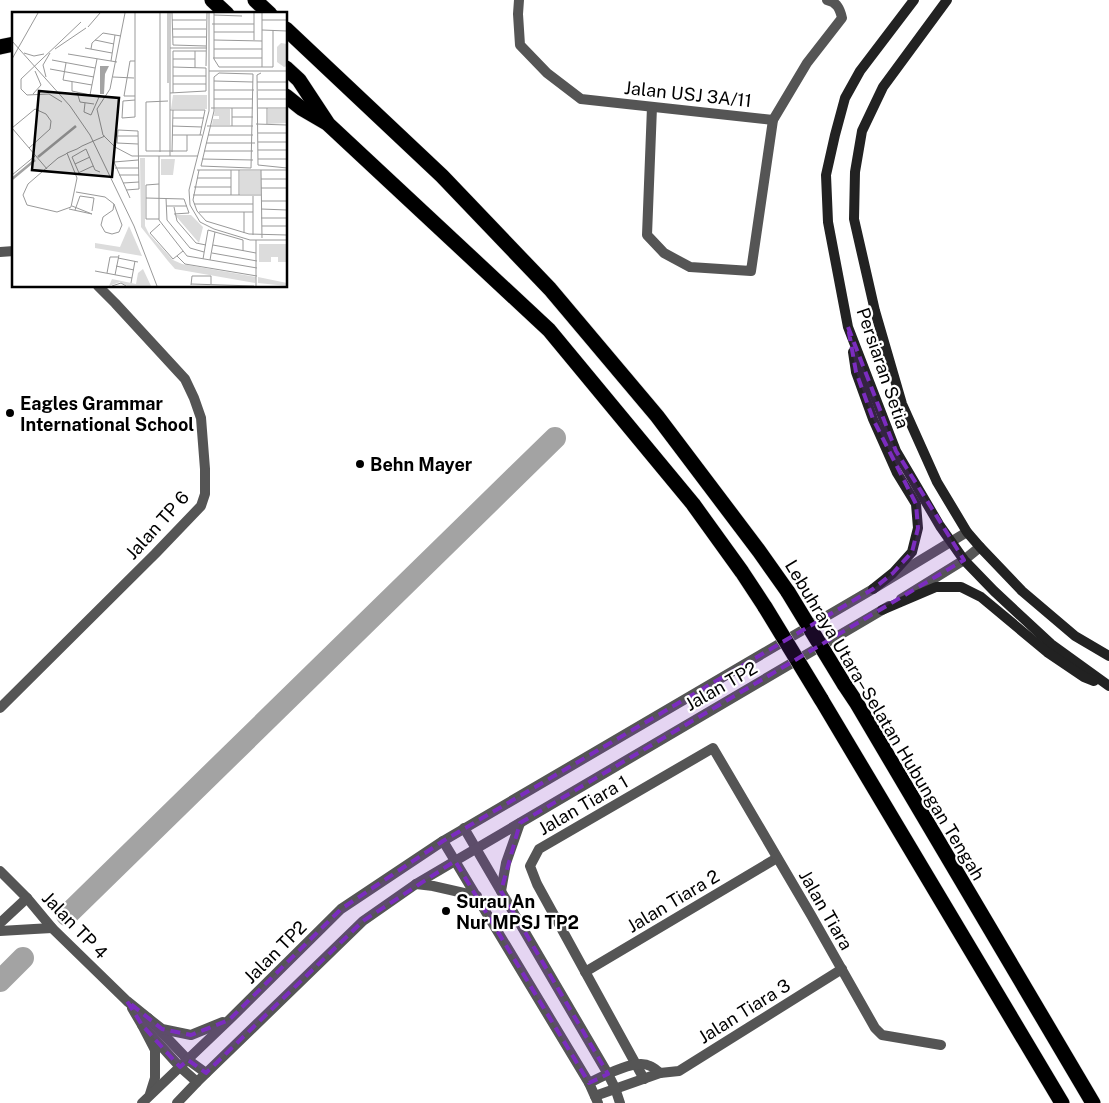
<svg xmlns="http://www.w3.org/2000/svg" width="1109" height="1103" viewBox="0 0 1109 1103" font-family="'Public Sans',sans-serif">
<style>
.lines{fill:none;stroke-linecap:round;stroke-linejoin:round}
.river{stroke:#a3a3a3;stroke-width:22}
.motorway-casing{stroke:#dbdbdb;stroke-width:16}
.minor{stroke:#555;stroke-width:10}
.tertiary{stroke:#555;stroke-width:10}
.secondary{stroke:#222;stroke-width:10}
.motorway{stroke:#000;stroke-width:15}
.motorway-bridge-casing{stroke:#dbdbdb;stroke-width:16;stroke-linecap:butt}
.motorway-bridge{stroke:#000;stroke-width:15}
.marked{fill:#7b2cbf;fill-opacity:0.2;stroke:#7b2cbf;stroke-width:4;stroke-dasharray:10 6;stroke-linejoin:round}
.poi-dot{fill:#000;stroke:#fff;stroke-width:2}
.labels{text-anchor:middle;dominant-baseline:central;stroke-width:4.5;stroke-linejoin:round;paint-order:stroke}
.street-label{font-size:18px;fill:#000;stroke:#fff}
.poi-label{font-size:18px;font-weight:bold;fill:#000;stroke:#fff;text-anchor:start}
.inset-river{fill:none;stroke:#a3a3a3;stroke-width:2.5}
.inset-road{fill:none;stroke:#999;stroke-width:1}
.view{fill:#000;fill-opacity:0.15;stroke:#000;stroke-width:2.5}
.inset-edge{fill:none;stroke:#000;stroke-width:2.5}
</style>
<rect width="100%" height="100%" fill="#fff"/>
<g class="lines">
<g class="river">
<polyline points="67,915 555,438"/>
<polyline points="0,981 23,958"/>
</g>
<defs>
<g id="motorway">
<polyline points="212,0 227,14"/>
<polyline points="255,0 270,14"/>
<polyline points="286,29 442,176 550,289 657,416 759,551 788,592"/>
<polyline points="0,47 14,44"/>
<polyline points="286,68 299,80 328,124 549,330 693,504 742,572 765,607"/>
<polyline points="286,96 301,108 325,122"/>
<polyline points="844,684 856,702 1093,1103"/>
<polyline points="821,699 1062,1103"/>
</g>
</defs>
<use href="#motorway" class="motorway-casing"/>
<g class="minor">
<polyline points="519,0 518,14 520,45 547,73 581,99 773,120"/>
<path d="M652,107L647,235L664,253L690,267L751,271L773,120L807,63L842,18C840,9 837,2 827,0"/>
<polyline points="0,252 14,251"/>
<polyline points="0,708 155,554 201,506 205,494 205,469 201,418 194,398 185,379 115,303 98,286"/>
<polyline points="0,871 27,898 52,928 127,1001 148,1018 188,1060 206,1073"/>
<polyline points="0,923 27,898"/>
<polyline points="0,931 34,929 52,928"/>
<polyline points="585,972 777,858"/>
<polyline points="132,1008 142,1025 180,1067 197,1082"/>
<polyline points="644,1079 537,884 530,866 539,849 713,748 811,915 875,1028 882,1035 941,1045"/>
<path d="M589,1083C603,1076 636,1058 650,1066C654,1067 657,1071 660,1073"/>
<polyline points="595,1096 660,1073 679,1071 842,969"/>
</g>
<g class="tertiary">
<polyline points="901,599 964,560 980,547"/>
<polyline points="464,828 608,1074 615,1088 620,1103"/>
<polyline points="443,841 589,1083 598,1103"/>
<polyline points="416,884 433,886 477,896"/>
<polyline points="501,891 506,863 520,823"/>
<polyline points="148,1018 162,1029 191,1035 223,1022"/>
<polyline points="142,1025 155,1050 155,1078 150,1094"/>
<polyline points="142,1103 229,1020 341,909 443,841 873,589 967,532"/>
<polyline points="177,1103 197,1082 363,921 416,884 455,861 889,606"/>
</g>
<g class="secondary">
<polyline points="914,0 860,71 845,98 835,135 826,175 828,222 848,327 896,451 940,526 964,560 994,591 1051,644 1109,686"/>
<polyline points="947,0 883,87 862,131 855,172 854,219 875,311 902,404 937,482 967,532 980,547 1022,591 1075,636 1109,656"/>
<polyline points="853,352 856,372 873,419 897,473 916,504 918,528 912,552 893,573 873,589"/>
<polyline points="882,610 936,587 961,587 981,597 1047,652 1084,677 1094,681"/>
</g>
<use href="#motorway" class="motorway"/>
<defs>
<g id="motorway-bridge">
<polyline points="788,592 844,684"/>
<polyline points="765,607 821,699"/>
</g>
</defs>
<use href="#motorway-bridge" class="motorway-bridge-casing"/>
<use href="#motorway-bridge" class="motorway-bridge"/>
</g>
<path class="marked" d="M848,327L896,451L964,560L520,823L501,891L608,1074L589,1083L455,861L363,921L206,1073L188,1060L180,1067L142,1025L127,1001L162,1029L191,1035L229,1020L341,909L443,841L873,589L893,573L912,552L918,528L916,504L873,419L856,372Z"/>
<g class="poi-dot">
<circle cx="10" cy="413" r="5"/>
<circle cx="360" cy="464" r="5"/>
<circle cx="446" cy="911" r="5"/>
</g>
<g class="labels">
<g class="street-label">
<text transform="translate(688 94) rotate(6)">Jalan USJ 3A/11</text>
<text transform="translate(883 368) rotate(71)">Persiaran Setia</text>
<text transform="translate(157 525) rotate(-48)">Jalan TP 6</text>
<text transform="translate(721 686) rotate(-30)">Jalan TP2</text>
<text transform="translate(885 720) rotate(59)">Lebuhraya Utara–Selatan Hubungan Tengah</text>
<text transform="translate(583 805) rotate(-30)">Jalan Tiara 1</text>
<text transform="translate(673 901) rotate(-31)">Jalan Tiara 2</text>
<text transform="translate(826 910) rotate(60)">Jalan Tiara</text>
<text transform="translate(75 925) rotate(46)">Jalan TP 4</text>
<text transform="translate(275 952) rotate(-45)">Jalan TP2</text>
<text transform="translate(744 1011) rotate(-32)">Jalan Tiara 3</text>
</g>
<g class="poi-label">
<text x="20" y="403">Eagles Grammar<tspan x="20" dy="21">International School</tspan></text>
<text x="370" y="464">Behn Mayer</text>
<text x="456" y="901">Surau An<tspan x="456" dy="21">Nur MPSJ TP2</tspan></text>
</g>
</g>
<g transform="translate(12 12)">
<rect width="275" height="275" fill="#fff"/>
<path d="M128,146H133V214L137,222L161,248L170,252L244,265L243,271L163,257L156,249L129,215ZM246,265L275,271V274L246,271Z" fill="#dcdcdc"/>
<path d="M117,214L130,244L83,236V231L108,235ZM131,257L139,274H115L108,270L97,274L100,267L124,272L126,261Z" fill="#dcdcdc"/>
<path d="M269,31L275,32V54L272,55L265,50V35ZM161,83H195V97H159ZM203,97H218V113H200L201,107H207V104H202ZM256,97H275V111L256,112ZM149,147H163L161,163H149ZM228,159H249V182H228ZM163,203H179L191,215L187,231ZM247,232H275V250H266V245H259V250H247Z" fill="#dcdcdc"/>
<path d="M88,54H97L93,62L92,82H88Z" fill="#a3a3a3"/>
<path class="inset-river" d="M26,145L64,114M0,167L23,148"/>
<path class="inset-road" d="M113,1L98,77L85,97L91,123L103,135L120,144H186M123,1V105L110,106L111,89L123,88M156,1V71M160,1L161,33L194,34M197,1V99L177,178L178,193L188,210L202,217L238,228H275M202,1V47L207,55H261V18M242,1V28M250,1V55M202,3L230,4M160,8H194M250,8H275M200,12H242M76,15L88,1M161,17H194M250,18L275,19M202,20H242M161,25H194M83,28L102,32M202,28L250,29M0,29L58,94L78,123L122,214L145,274M73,36L100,41M158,36H195M43,37L74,16M79,37L80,31L91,21L109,24M202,37H250M183,39V56M12,41L22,44L32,42M56,42L105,50M201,46H250M0,47L26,1M161,47H183M40,48L83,56M99,49L103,23M123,49H118L112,84H123M54,51L51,68L80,73M194,54L195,1M38,57L82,65M197,59H275M207,61L241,62L239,156L189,154L202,99V65ZM249,61L245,63L246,153L275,156M161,64H194M34,65L31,53L38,41M101,65L122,66M202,69L241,70M60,70V79L87,85L79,103L72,100L73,91M245,70H275M161,72H194M202,78H242M246,78H275M65,80L68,90L82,92M158,81L194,79V56L161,55M161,81V39H194M21,82L29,73L23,59M78,83L85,47M202,87H241M246,87H275M156,89L134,90V139H175V123M50,90L37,82L15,83L9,77V67L69,10M199,96H241M220,96V114M246,96H275M255,96V112M158,98H193L188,123M220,105H241M161,106H192M244,112L275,113M160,114L190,115M195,114H241M0,116L23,97L34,102L39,109L38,117L17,136M0,116L35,157M246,121H275M160,123H190M196,123H241M104,124H126M246,130H275M194,131H243M246,138H275M192,139H241M148,140V1M160,140L161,98M55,141L65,166L59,195L45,200L15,193L11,183L16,172L46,146L54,142L55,141L65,137L70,134L86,127L93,124M147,144V208L175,244L245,256M158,144V1M190,147L241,148M246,147H275M63,152L78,145M103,156H127M185,158H275M187,158L181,188L185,199L194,209L237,222L275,223M219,158V183M227,158V183M249,158L250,226M66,161L81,154M67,161L60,145L74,137L83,158L88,160M0,163L23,144M107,163H127M185,166H219M249,167H275M111,171L127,170M147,172L134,173V207H147M182,175H219M249,176H275M114,178L127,177L126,119L106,118L105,131L126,132M64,180L93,185L102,192L110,213L107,220L100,222L93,220L89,213L91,205L101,198L102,192M181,183H249M241,184V223M118,186L102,150L126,148M134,186L172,187L177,201L162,202M154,186L155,208L178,236L192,240M249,189H275M182,192H241M154,194H175M162,195L165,209L184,231L194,233M57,197L80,202L60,194M249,197L275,198M63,198L68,184L82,186L80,199M187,200H241M249,206H275M148,212L138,221L161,247L171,239M250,214H275M196,218L231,228V239M232,221V200M244,228V274M201,233L244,241M200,241L245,249M165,244L173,252L245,264M106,246L126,250M191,247L196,218M198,248L203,220M104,254L122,258M83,259L120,266M95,261L98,245H106M103,263L107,243M119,271L123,249M179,272L242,274M179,273L180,264H199V272M100,274L109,271L114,274"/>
<path class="view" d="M27,79L107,86L100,165L20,158Z"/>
<rect width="275" height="275" class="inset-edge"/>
</g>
</svg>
